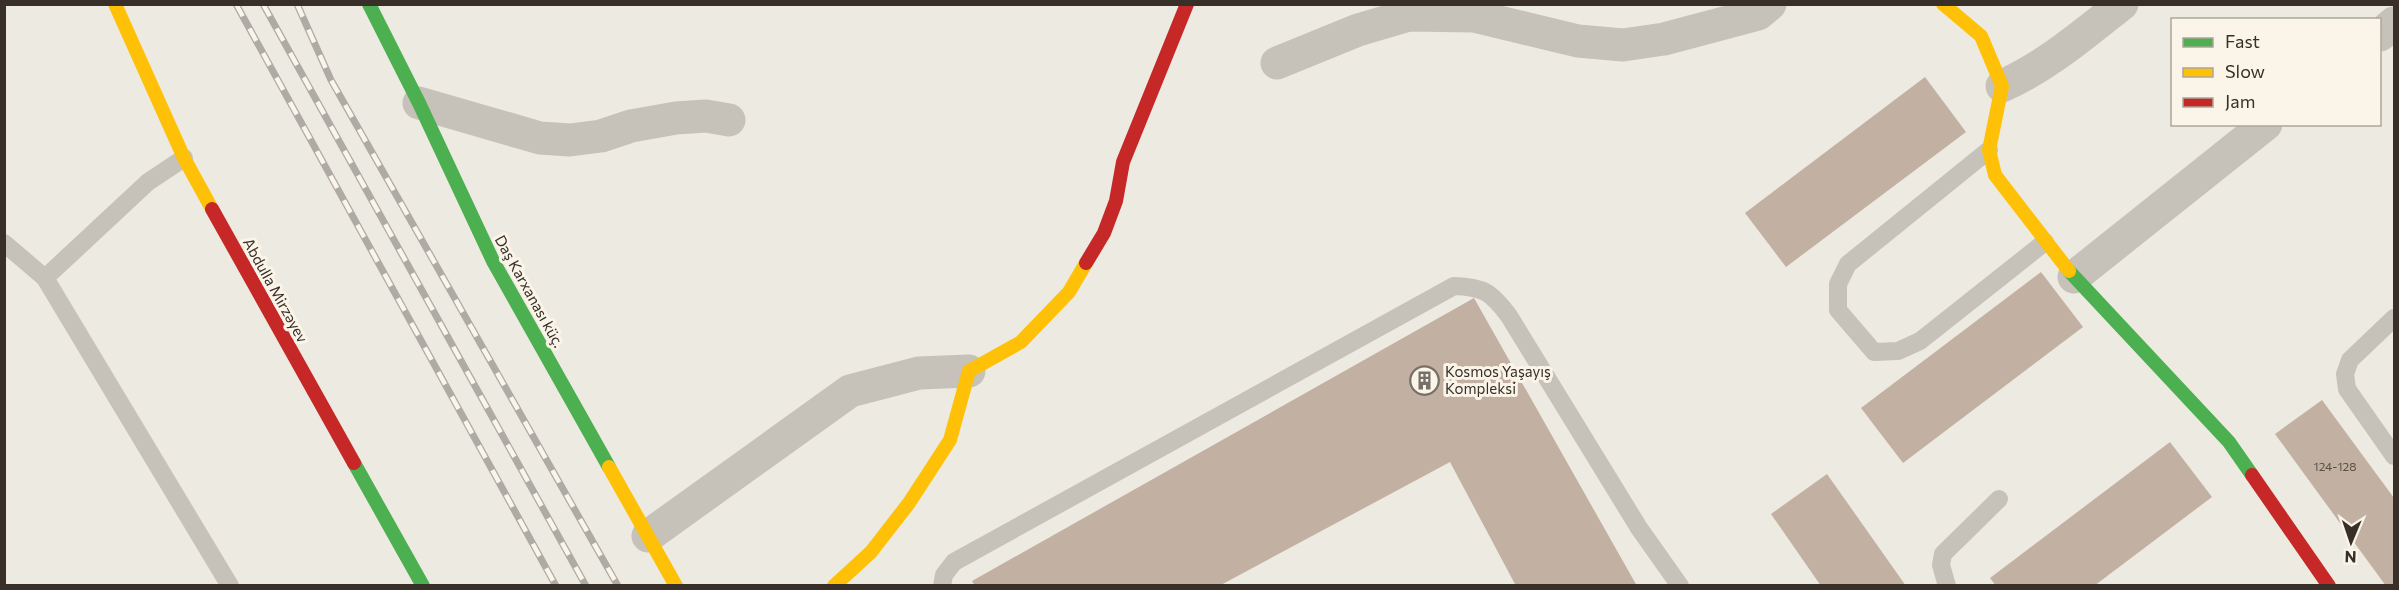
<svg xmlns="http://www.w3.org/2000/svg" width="2399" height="590" viewBox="0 0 2399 590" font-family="Commissioner,sans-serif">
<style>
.building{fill:#c2b1a2}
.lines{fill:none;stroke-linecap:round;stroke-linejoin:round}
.lane{stroke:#c6c1b9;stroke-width:18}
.street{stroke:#c6c1b9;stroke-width:33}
.fast{stroke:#4caf50;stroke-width:14}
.slow{stroke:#ffc107;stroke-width:14}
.jam{stroke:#c62828;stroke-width:14}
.rail-casing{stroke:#aeaaa4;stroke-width:7}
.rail{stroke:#faf5e8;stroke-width:4.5;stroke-dasharray:14;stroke-linecap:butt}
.labels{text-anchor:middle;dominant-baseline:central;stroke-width:6;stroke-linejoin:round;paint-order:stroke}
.number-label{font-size:12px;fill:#5a5046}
.street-label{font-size:15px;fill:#372f28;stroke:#faf5e8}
.poi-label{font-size:15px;fill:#372f28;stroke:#faf5e8;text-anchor:start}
</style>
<rect width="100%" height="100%" fill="#edeae1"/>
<g class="building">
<polygon points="1925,77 1966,132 1786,267 1745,213"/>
<polygon points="2041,272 2083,327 1903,463 1861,408"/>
<polygon points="1474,298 1637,586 1516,586 1450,462 1219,586 975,586 972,581"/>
<polygon points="2322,400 2394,498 2394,586 2386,586 2275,434"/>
<polygon points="2170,442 2212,497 2094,586 1996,586 1990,578"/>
<polygon points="1827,474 1906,586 1821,586 1771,514"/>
</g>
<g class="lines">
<g class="lane">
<polyline points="1989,150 1848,264 1838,284 1838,310 1874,352 1898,351 1920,341 2045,242"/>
<polyline points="184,158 148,182 45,278 230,586"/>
<polyline points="4,243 45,278"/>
<polyline points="2394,318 2350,360 2345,374 2347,389 2394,456"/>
<path d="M942,586L944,575L954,562L1454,286C1484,287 1491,292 1509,316L1639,528L1680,586"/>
<polyline points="1947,586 1941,565 1943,554 1999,499"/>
</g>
<g class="street">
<polyline points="2380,35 2394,23"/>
<polyline points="1277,63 1358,30 1409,15 1474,16 1578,41 1623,45 1664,39 1758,14 1770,4"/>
<path d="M2002,86C2047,66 2084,34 2122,4"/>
<polyline points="419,103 540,138 570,140 601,136 631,126 676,118 706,116 729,120"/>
<polyline points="2074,277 2266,124"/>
<polyline points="648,536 850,391 919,373 969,371"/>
</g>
<g class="fast">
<polyline points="369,4 419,103 493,261 609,467"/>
<polyline points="2069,271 2229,442 2252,475"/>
<polyline points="354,463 423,586"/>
</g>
<g class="slow">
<polyline points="115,4 184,158 212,209"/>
<polyline points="1943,4 1981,36 2002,86 1989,150 1995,175 2069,271"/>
<polyline points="609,467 676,586"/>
<polyline points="834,586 871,552 909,503 950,440 969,371 1021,342 1069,292 1086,263"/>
</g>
<g class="jam">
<polyline points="212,209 354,463"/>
<polyline points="1086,263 1104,233 1116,201 1123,162 1187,4"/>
<polyline points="2252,475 2329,586"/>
</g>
<defs>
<g id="rail">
<polyline points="236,4 556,586"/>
<polyline points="263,4 586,586"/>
<polyline points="297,4 331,80 618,586"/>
</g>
</defs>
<use href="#rail" class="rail-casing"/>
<use href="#rail" class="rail"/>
</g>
<defs>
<symbol id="building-ring" viewBox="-11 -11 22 22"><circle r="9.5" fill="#faf5e8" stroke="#777069" stroke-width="1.5"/><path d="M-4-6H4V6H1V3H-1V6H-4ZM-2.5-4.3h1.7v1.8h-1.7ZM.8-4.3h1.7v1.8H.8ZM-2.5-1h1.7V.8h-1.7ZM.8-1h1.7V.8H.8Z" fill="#777069"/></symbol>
</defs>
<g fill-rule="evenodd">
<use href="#building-ring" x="1408" y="364" width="33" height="33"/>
</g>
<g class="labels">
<g class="number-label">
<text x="2335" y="466">124-128</text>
</g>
<g class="street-label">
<text transform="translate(276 290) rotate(61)">Abdulla Mirzəyev</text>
<text transform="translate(530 291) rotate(61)">Daş Karxanası küç.</text>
</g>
<g class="poi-label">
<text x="1445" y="371">Kosmos Yaşayış<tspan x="1445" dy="17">Kompleksi</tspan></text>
</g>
</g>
<rect width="2399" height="590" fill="none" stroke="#372f28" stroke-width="12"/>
<rect x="2171" y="18" width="210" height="108" fill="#faf5e8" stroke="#aca69b" stroke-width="1.5"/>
<rect x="2183" y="38" width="30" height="9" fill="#4caf50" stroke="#aca69b" stroke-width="1.5"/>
<text x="2225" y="48" font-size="18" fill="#372f28">Fast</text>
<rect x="2183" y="68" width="30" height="9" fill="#ffc107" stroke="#aca69b" stroke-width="1.5"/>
<text x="2225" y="78" font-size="18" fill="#372f28">Slow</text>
<rect x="2183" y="98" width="30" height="9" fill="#c62828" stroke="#aca69b" stroke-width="1.5"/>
<text x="2225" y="108" font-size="18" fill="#372f28">Jam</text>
<g transform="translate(2351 542) rotate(182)" stroke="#faf5e8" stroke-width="4.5" paint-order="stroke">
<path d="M0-4.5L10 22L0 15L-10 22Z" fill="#372f28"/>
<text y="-9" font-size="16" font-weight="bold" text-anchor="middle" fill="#372f28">N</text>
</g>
</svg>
